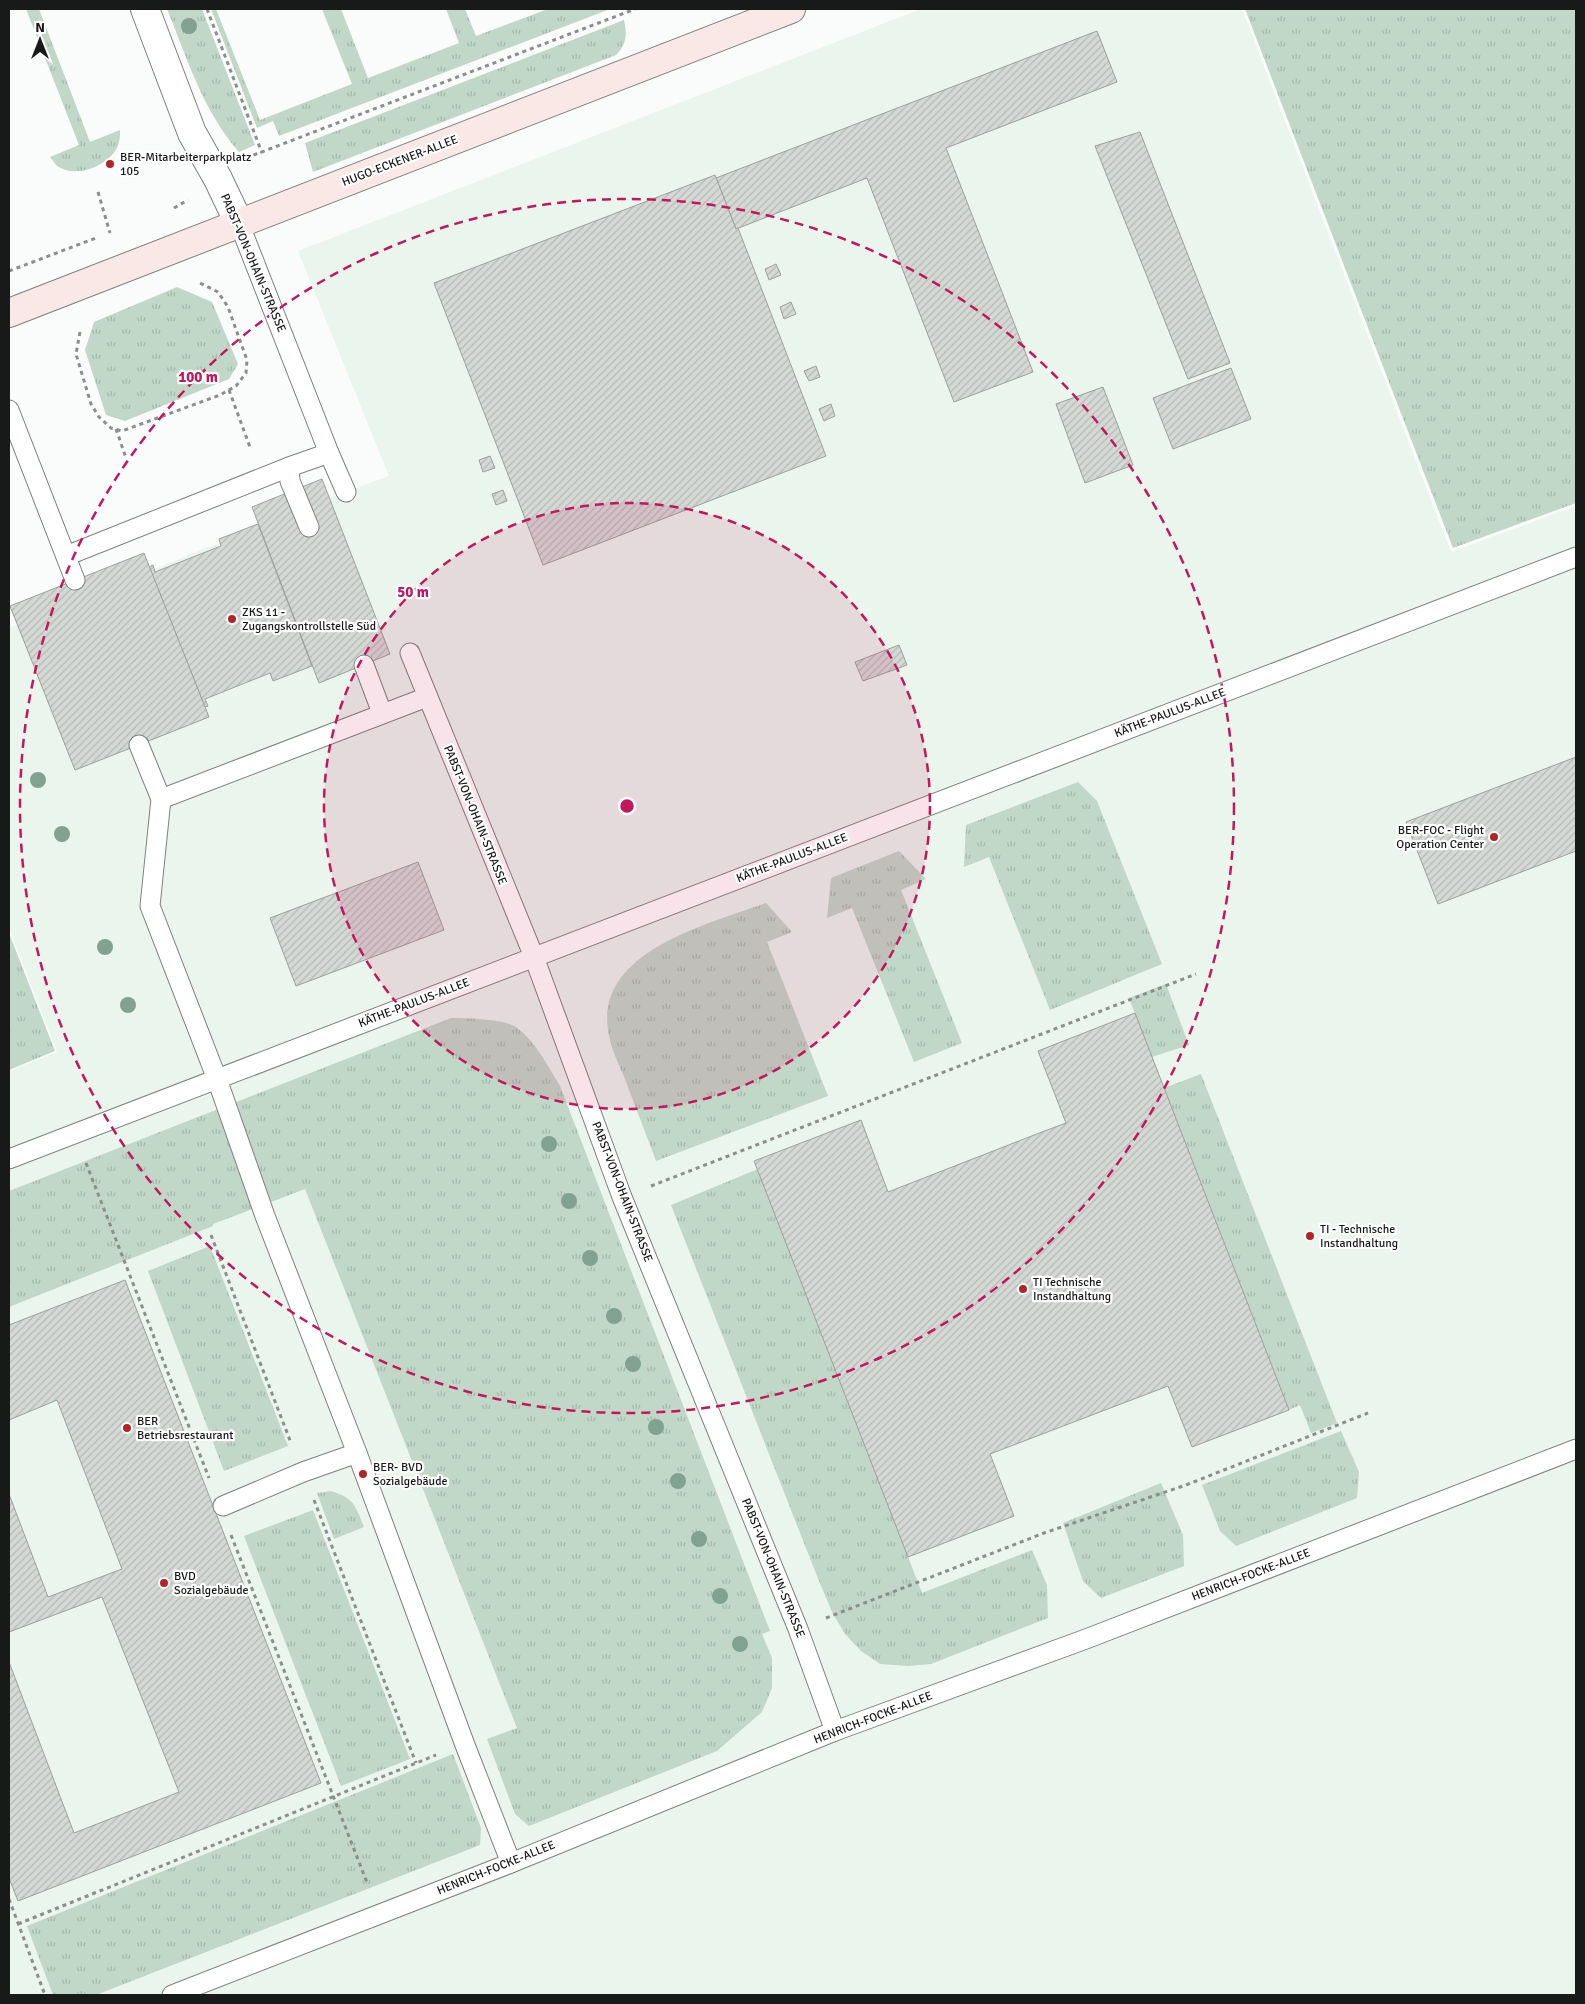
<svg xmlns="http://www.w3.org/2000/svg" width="1585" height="2004" viewBox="0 0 1585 2004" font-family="Signika,sans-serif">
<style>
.built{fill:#eaf5ed}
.grass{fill:url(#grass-tufts)}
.building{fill:url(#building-hatch);stroke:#9c9f9d}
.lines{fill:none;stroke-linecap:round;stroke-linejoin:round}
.lane-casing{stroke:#7d817e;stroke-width:21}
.street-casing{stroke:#7d817e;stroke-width:30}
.secondary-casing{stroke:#7d817e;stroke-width:30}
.path{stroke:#8b8e8c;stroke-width:3;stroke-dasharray:4 4;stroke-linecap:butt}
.lane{stroke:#fff;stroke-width:19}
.street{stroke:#fff;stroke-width:28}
.secondary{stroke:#fae8e6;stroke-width:28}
.tree{fill:#81a290}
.ring{fill:none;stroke:#c2185b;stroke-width:2.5;stroke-dasharray:9 6}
.poi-dot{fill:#b42427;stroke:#fff;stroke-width:2}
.labels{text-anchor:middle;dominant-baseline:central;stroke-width:4.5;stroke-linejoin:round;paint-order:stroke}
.poi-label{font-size:12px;fill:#181a19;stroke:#fff;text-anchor:start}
.street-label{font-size:12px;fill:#181a19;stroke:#fff}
.centre{fill:#c2185b;stroke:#fff;stroke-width:2.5}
.ring-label{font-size:15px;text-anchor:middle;font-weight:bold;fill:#c2185b;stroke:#fff;stroke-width:4.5;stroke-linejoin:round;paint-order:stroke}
</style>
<defs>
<pattern id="grass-tufts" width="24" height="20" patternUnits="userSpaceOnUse" patternTransform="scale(1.25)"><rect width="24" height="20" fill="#c1d7c8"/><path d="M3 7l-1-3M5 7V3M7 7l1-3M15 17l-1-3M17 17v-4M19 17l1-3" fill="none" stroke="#a5b8ab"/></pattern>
<pattern id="building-hatch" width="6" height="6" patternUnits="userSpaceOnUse" patternTransform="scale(1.25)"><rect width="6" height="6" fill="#d5d9d6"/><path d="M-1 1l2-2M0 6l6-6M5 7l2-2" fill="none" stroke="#b6bab7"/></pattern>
</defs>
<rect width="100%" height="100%" fill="#f9fcfa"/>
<polygon class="built" points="921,9 1242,9 1451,552 1576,506 1576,1995 9,1995 9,1071 57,1052 9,928 9,628 329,498 389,476 298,251"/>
<g class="grass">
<path d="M26,9H39L90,142L120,130C120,134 120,139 119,142C114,164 77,180 57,166C55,164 52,159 50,157L79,145Z"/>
<path d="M167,9H202L255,145L239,152C203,111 187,58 167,9Z"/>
<polygon points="211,9 216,9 260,120 352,84 322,9 341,9 368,78 459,43 446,9 465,9 476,36 548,9 610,9 279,136 273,121 257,128"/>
<polygon points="1245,9 1576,9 1576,503 1453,548"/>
<path d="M624,20C627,34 627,44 616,55L313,172L305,143Z"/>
<polygon points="177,287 212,302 238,364 229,379 125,421 106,415 85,350 94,322"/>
<polygon points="1078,782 1097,801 1162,964 1050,1010 989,857 964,867 966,825"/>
<polygon points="899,851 926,879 901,890 962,1043 914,1062 852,908 827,918 831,878"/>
<path d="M766,903L792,932L767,942L828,1096L656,1161C646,1134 635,1106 625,1079C620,1067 613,1053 610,1040C587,953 706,925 766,903Z"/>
<polygon points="9,933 55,1051 9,1070"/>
<polygon points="1166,984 1189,1045 1152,1057 1129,998"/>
<path d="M451,1018C466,1018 505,1019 516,1027C536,1042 547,1065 560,1086L770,1631L762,1634L772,1658V1688L762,1712L717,1751L529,1826L515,1814L487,1739L517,1728L305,1189L213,1224V1226L9,1307V1191Z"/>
<polygon points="1201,1074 1337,1423 1311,1433 1300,1405 1289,1410 1164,1088"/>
<polygon points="758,1169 922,1593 1032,1550 1047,1585 1048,1618 931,1664 908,1666 880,1664 861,1651 845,1634 832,1612 817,1576 671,1205"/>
<polygon points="210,1246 288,1446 224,1471 148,1271"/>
<polygon points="1341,1431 1359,1472 1357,1498 1236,1546 1220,1531 1202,1485"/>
<polygon points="1161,1483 1183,1535 1184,1566 1101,1598 1083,1581 1063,1523"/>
<path d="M331,1491C355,1499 355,1505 364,1527L334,1539L317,1493Z"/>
<polygon points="313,1510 410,1759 341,1786 244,1536"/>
<polygon points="453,1754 481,1828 480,1845 96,1995 53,1995 27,1926"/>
</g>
<g class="building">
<polygon points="1097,31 1117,82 946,148 1033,372 954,402 867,178 736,229 716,178"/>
<polygon points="1140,132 1230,363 1188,379 1095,146"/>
<polygon points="715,175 736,229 738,228 826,456 543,565 434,283"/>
<polygon points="776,264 781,275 769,280 765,269"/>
<polygon points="791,302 796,314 784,319 780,307"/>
<polygon points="816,366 820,377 809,381 804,371"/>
<polygon points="1231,368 1251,419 1173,449 1153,398"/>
<polygon points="1103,387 1133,465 1085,483 1056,404"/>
<polygon points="831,404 835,416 824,421 819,409"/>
<polygon points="490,456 495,468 483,472 479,460"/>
<polygon points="322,479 390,654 319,683 252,507"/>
<polygon points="503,490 507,501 496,505 492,494"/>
<polygon points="258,524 312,666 273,681 270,673 205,699 208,706 205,707 149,567 153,565 155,572 221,546 219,539"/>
<polygon points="144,553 209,717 75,770 10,606"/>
<polygon points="899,645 907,665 863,681 855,662"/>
<polygon points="1576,757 1576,851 1438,904 1406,822"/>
<polygon points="418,862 444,930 296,986 270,918"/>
<polygon points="1135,1013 1289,1410 1192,1447 1168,1386 990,1454 1014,1516 908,1557 754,1161 861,1120 888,1192 1042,1132 1066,1123 1038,1051"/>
<polygon points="125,1280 321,1783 18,1901 9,1878 9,1662 74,1833 179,1792 102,1597 9,1632 9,1494 48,1597 122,1569 57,1400 9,1420 9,1325"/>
</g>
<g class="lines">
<defs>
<g id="lane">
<polyline points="239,223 329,453 346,492"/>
<polyline points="9,410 75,580"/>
<polyline points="289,467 290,481 309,527"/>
<polyline points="66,556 289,467 329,453"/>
<polyline points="410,653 534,957 622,1197 798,1629 835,1731"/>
<polyline points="364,665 382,713"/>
<polyline points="139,745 161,799 150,906 217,1079 265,1216 357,1453 465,1745 511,1863"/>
<polyline points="161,799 427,697"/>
<polyline points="9,1159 1576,557"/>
<polyline points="223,1506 303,1472 357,1453"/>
<polyline points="172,1995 511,1863 835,1731 1086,1639 1576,1449"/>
</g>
<polyline id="street" points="145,9 192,133 218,179 239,223"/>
<polyline id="secondary" points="9,313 791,9"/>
</defs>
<use href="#lane" class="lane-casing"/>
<use href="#street" class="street-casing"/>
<use href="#secondary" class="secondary-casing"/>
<g class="path">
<polyline points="207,9 262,153"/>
<polyline points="246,158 635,9"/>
<polyline points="98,192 110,233"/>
<polyline points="174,208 188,200"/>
<polyline points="9,271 96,238"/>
<polyline points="80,332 76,354 91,404 99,417 111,428 122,431 220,395 236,386 246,373 247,360 228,307 218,292 200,283"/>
<polyline points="229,390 251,450"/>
<polyline points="116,429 126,458"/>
<polyline points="86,1163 209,1478"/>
<polyline points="651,1186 1196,974"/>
<polyline points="211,1235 291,1443"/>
<polyline points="314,1500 416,1763"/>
<polyline points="231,1535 368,1885"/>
<polyline points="826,1618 1044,1533 1186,1485 1368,1413"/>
<polyline points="9,1899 45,1995"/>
<polyline points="18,1924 436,1755"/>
</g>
<use href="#lane" class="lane"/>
<use href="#street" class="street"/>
<use href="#secondary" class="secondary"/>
</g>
<g class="tree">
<circle cx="189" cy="26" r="8"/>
<circle cx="38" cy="780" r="8"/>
<circle cx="62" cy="834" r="8"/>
<circle cx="105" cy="947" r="8"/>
<circle cx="128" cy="1005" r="8"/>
<circle cx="549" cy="1144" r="8"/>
<circle cx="569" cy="1201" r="8"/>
<circle cx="590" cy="1258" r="8"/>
<circle cx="614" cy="1316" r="8"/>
<circle cx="633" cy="1364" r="8"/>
<circle cx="656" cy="1427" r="8"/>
<circle cx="678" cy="1481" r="8"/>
<circle cx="699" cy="1539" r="8"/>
<circle cx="720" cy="1596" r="8"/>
<circle cx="740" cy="1644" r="8"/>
</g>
<circle cx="627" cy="806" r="303" fill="#c2185b" fill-opacity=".12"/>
<g class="ring">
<circle cx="627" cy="806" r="303"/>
<circle cx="627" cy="806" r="607"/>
</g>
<g class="poi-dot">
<circle cx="110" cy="164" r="5"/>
<circle cx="232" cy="619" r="5"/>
<circle cx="1494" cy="837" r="5"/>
<circle cx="1310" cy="1236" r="5"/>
<circle cx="1023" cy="1289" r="5"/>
<circle cx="127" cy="1428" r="5"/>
<circle cx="363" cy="1474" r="5"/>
<circle cx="164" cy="1583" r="5"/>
</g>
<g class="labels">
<g class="poi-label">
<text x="120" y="157">BER-Mitarbeiterparkplatz<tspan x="120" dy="14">105</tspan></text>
<text x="242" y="612">ZKS 11 -<tspan x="242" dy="14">Zugangskontrollstelle Süd</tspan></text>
<text x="1484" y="830" text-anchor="end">BER-FOC - Flight<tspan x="1484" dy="14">Operation Center</tspan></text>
<text x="1320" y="1229">TI - Technische<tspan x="1320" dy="14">Instandhaltung</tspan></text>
<text x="1033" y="1282">TI Technische<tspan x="1033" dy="14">Instandhaltung</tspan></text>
<text x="137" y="1421">BER<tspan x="137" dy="14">Betriebsrestaurant</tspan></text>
<text x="373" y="1467">BER- BVD<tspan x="373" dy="14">Sozialgebäude</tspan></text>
<text x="174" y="1576">BVD<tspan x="174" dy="14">Sozialgebäude</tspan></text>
</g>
<g class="street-label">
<text transform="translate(400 161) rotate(-21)">HUGO-ECKENER-ALLEE</text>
<text transform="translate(253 263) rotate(67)">PABST-VON-OHAIN-STRASSE</text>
<text transform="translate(1170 713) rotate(-21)">KÄTHE-PAULUS-ALLEE</text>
<text transform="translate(475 815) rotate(68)">PABST-VON-OHAIN-STRASSE</text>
<text transform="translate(792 858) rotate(-21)">KÄTHE-PAULUS-ALLEE</text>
<text transform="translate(414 1003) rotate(-21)">KÄTHE-PAULUS-ALLEE</text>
<text transform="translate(622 1192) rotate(69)">PABST-VON-OHAIN-STRASSE</text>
<text transform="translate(773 1568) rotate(68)">PABST-VON-OHAIN-STRASSE</text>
<text transform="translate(1251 1575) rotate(-21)">HENRICH-FOCKE-ALLEE</text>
<text transform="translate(873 1718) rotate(-21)">HENRICH-FOCKE-ALLEE</text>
<text transform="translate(496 1868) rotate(-22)">HENRICH-FOCKE-ALLEE</text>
</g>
</g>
<circle cx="627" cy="806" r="8" class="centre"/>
<g class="ring-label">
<text x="198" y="382">100 m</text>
<text x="413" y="597">50 m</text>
</g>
<rect width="1585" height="2004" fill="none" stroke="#181a19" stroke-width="20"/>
<g transform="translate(40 40)" stroke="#ffffff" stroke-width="4" paint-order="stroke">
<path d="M0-4L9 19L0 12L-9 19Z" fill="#181a19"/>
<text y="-8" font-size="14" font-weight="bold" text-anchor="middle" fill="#181a19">N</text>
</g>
</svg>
